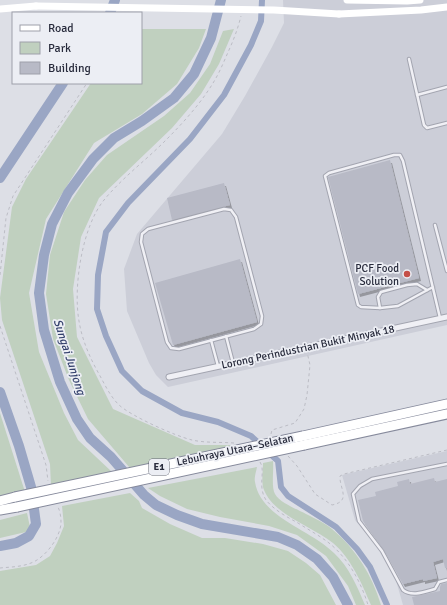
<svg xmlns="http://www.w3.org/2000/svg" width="447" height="605" viewBox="0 0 447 605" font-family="Signika,sans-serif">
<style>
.built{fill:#ccced8}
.green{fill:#c0d0bf}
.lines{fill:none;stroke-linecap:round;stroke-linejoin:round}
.canal{stroke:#9aa6c4;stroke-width:6}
.river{stroke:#9aa6c4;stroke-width:10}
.building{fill:#b8bac6;filter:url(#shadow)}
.lane-casing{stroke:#a3a5b0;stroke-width:4.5}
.street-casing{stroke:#a3a5b0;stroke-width:7}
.highway-casing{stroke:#868a9c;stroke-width:11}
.path{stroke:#bcbdc5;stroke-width:1;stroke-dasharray:3 3;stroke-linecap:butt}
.lane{stroke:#f0f0f5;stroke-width:2.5}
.street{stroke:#f0f0f5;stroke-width:5}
.secondary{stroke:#fff;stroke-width:7}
.highway{stroke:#fff;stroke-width:9}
.highway-bridge-casing{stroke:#868a9c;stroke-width:11;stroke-linecap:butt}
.secondary-bridge{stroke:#fff;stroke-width:7}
.highway-bridge{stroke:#fff;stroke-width:9}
.poi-dot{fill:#c54f48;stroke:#eceef4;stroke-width:1.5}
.labels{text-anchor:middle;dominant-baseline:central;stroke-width:3.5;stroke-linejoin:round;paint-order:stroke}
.shield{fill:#eceef4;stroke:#636673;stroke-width:1}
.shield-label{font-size:10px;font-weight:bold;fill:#282b3c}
.poi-label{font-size:11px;fill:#282b3c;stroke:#eceef4;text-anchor:end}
.street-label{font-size:11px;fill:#282b3c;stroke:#eceef4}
.water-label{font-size:12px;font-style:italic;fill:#35426d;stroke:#eceef4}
</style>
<defs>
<filter id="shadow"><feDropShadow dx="2" dy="3" stdDeviation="0" flood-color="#0004"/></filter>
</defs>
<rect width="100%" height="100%" fill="#dddfe6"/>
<g class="built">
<polygon points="283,0 447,0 447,325 168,387 156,375 149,363 127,311 124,269 137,234 222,134 245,96 272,47 284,23"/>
<polygon points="447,451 447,605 403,605 391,563 355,520 342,475"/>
</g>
<g class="green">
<polygon points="141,29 206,29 199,48 177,84 142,114 94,143 46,219 29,293 39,352 64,413 78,440 112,472 51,486 50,464 2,320 0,298 12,207 26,179 91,83 141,83"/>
<polygon points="234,29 219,64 201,94 172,128 99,198 81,237 73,289 77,337 113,409 195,445 232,445 232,447 130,468 88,419 69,380 53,339 46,294 50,255 64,212 85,180 107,155 164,116 190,93 210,64 223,31"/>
<polygon points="0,413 25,492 0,496"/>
<path d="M273,461C274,470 271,487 275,494C280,503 297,509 306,514C314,518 325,523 332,529C356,549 372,575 381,605H371C362,584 351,558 333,543C313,527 274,515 264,490C261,483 263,471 263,463Z"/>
<path d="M257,467C256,472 254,478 255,482C261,518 310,529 334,553C349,567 357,586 365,605H356L348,586L326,556L297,535L269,526L220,517L187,509L160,496L148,488Z"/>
<polygon points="130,493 139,501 142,508 170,524 202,538 225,538 263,544 288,551 306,563 320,575 336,605 0,605 0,571 36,565 50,556 57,543 64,526 62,506"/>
<polygon points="27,513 30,527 26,532 0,538 0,520"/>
</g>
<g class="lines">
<g class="canal">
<polyline points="262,446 251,436 218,422 182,413 142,391 122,371 106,336 97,309 98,275 106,232 128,203 190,139 224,95 251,45 261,21 262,0"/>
<polyline points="268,452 278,461 281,487 288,496 336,527 357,549 370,567 387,605"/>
</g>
<g class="river">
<polyline points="221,0 211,38 194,74 174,98 142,121 114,138 93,159 68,193 52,224 44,255 39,293 44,330 60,382 77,419 90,438 111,457 144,495 156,505 177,515 202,524 278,537 297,545 317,559 333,577 348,605"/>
<polyline points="110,13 115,0"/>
<polyline points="0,178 63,83"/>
<polyline points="0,392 19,446 31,487 36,524 29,536 16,543 0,546"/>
</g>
</g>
<g class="building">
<polygon points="390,160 419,278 358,294 328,177"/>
<polygon points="224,183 230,205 172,220 167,198"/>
<polygon points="240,259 257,322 173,345 155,283"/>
<polygon points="434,478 435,482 447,479 447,568 445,568 443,559 433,562 437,578 423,581 423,579 403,584 384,550 363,521 358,500 376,496 375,492 398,486 397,482 409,479 410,484"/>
<polygon points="447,583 447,605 414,605 412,597 440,591 440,587 441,584"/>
</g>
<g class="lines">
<defs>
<g id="lane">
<polyline points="409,59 424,125 427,128 447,123"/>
<polyline points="417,95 447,87"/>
<polygon points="224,209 231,210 236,217 262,316 261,324 254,329 179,349 171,348 167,342 141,242 142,234 148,229"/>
<polyline points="435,225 447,271"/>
<polyline points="433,287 398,306 380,308 361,307 358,305 325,176 329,173 394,155 400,155 403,161 440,318"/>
<polyline points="380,308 378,297 381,292 407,285 417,284 427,290"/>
<polyline points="226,336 233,363"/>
<polyline points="211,340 218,366"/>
<path d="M447,464L372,479L360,486L353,494L359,521L382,551L403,590C412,597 424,592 435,589L439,582L447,580"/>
</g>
<polyline id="street" points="169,377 447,317"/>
<g id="highway">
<polyline points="303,436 447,404"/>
<polyline points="304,445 447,414"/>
<polyline points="0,501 15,497"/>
<polyline points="0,510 17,507"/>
</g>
</defs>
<use href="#lane" class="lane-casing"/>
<use href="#street" class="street-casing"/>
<use href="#highway" class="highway-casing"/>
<g class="path">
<polyline points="0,275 6,218 13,196 87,83"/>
<polyline points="0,326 46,465 48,481"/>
<polyline points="271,434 272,430 295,423 304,409 307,395 310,365 307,352"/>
<path d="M234,443C220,442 205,443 192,440C175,436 131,416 119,405C110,396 105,385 99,374C90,358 82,340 79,321C73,287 82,227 104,200C122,178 145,161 165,141C184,122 203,101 216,78C221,69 225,59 229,50C234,39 238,28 241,16"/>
<path d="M288,456L297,466L315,494L332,505C352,501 339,488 340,476L344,474L447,450"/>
<path d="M260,462C266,471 257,486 266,500C274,510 287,517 298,523C309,530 320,536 329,543C348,558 361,582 368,605"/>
<path d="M0,568C10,567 21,567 31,563C45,558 61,537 61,522C61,517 60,511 58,507"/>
</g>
<use href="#lane" class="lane"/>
<use href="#street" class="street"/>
<g class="secondary">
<polyline points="347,0 407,1 420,0"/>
<polyline points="0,9 36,6"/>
<polyline points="339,14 421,10 447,7"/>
</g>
<use href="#highway" class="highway"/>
<defs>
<g id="highway-bridge">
<polyline points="15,497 303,436"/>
<polyline points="17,507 304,445"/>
</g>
</defs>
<use href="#highway-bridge" class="highway-bridge-casing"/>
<polyline class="secondary-bridge" points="36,6 274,10 339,14"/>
<use href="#highway-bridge" class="highway-bridge"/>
</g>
<circle class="poi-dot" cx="407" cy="274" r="4"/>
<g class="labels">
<rect class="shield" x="149" y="459" width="20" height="16" rx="3"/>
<g class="shield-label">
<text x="159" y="467">E1</text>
</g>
<g class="poi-label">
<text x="399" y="268">PCF Food<tspan x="399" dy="13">Solution</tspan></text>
</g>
<g class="street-label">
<text transform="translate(308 347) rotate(-12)">Lorong Perindustrian Bukit Minyak 18</text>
<text transform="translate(235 450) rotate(-12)">Lebuhraya Utara–Selatan</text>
</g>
<g class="water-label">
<text transform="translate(69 357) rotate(72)">Sungai Junjong</text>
</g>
</g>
<rect x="12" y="12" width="130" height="72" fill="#eceef4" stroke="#9ea0aa"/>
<rect x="20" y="25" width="20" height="6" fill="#ffffff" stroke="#9ea0aa"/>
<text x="48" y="32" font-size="12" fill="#282b3c">Road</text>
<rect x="20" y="42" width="20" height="12" fill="#c0d0bf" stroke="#9ea0aa"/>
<text x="48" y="52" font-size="12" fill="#282b3c">Park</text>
<rect x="20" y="62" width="20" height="12" fill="#b8bac6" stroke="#9ea0aa"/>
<text x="48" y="72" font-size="12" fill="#282b3c">Building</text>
</svg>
